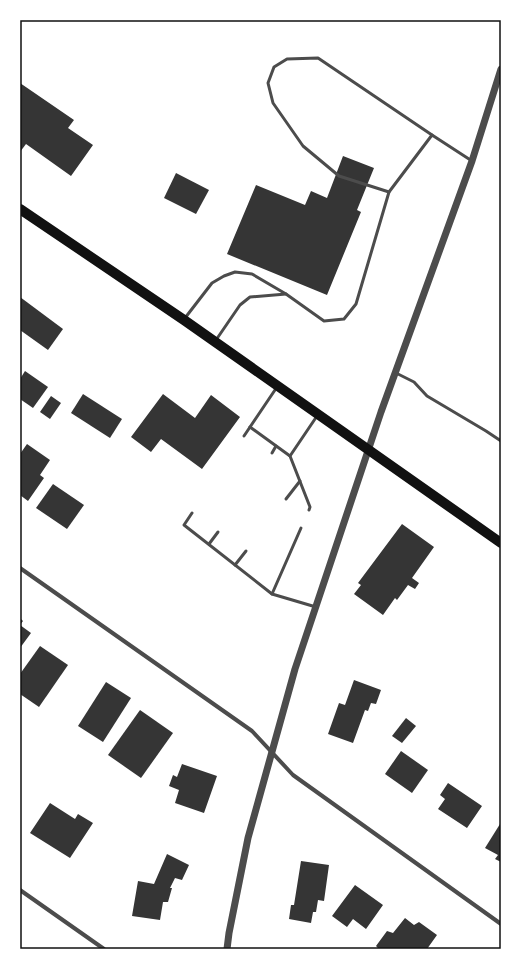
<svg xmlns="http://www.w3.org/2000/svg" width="521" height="969" viewBox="0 0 521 969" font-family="'Nunito Sans',sans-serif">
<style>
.building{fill:#353535}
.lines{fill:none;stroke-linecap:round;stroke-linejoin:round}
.service{stroke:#4c4c4c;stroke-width:3}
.minor{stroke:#4c4c4c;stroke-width:4}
.tertiary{stroke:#4c4c4c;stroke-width:7}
.primary{stroke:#111;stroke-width:10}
.neatline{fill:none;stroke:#111;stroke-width:1.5}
</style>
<rect width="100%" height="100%" fill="#fff"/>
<g class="building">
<polygon points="20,83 74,120 68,128 93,145 71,176 26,144 20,152"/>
<polygon points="343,156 374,168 357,210 361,212 327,295 227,254 256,185 305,205 311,191 327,198"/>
<polygon points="176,173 209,190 196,214 164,198"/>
<polygon points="20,297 63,329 48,350 20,330"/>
<polygon points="25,371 48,387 33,408 20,399 20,379"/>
<polygon points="83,394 122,419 110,438 71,413"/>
<polygon points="163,394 195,418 211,395 240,417 202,469 161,439 151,452 131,437"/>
<polygon points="51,396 61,403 50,419 40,412"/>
<polygon points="27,444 50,460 40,475 44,478 28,501 20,495 20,454"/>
<polygon points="53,484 84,505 67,529 36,508"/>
<polygon points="402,524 434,547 412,578 419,583 415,589 408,585 397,600 395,598 383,615 354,594 361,585 358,583"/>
<polygon points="20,618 23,621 20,625 31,633 20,648"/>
<polygon points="40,646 68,665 39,707 20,694 20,674"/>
<polygon points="354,680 381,690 376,704 371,703 368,711 365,710 353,743 328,734 339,703 345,705"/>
<polygon points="106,682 131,698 103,742 78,726"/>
<polygon points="140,710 173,733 141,778 108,755"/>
<polygon points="406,718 416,726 402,743 392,736"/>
<polygon points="401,751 428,770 412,793 385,774"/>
<polygon points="182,764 217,776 204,813 175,803 179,790 169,786 173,775 177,777"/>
<polygon points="448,783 482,806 467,828 438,809 445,799 440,795"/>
<polygon points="50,803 75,819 78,814 93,823 70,858 30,833"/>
<polygon points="500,824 501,825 501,862 495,859 498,855 485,848"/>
<polygon points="167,854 189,865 182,880 175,878 170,888 172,888 168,902 163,902 160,920 132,916 138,881 154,884"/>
<polygon points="301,861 329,865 324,901 318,900 316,912 313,912 311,923 289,919 291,905 294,905"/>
<polygon points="355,885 383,905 366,929 353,919 347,927 332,916"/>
<polygon points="405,918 414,925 419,922 437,935 427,949 379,949 376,946 387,931 393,933"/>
</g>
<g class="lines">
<g class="service">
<polyline points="389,192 339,176 303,146 273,103 268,83 274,67 287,59 318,58 432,135"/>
<polyline points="185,318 212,283 224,276 235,272 252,274 286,294 324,321 344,319 356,304 389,192 432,135 472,161"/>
<polyline points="216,340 240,305 250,297 286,294"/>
<polyline points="396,373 414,382 427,396 486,431 501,441"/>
<polyline points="250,427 290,456 310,507 309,510"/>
<polyline points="244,436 277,387"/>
<polyline points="272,453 276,446"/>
<polyline points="290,456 317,416"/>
<polyline points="286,499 300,481"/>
<polyline points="192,513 184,525 272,594 316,607"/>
<polyline points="209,544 218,532"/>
<polyline points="235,565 246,551"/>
<polyline points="272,594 301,528"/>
</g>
<g class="minor">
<polyline points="20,568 252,731 293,775 501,924"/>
<polyline points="20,890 104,949"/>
</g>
<polyline class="tertiary" points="227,949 229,933 248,838 295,669 381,412 472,161 501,69"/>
<polyline class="primary" points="20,209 184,320 501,543"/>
</g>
<rect width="521" height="969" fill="none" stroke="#ffffff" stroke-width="42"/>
<rect x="21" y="21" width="479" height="927" class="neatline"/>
</svg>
